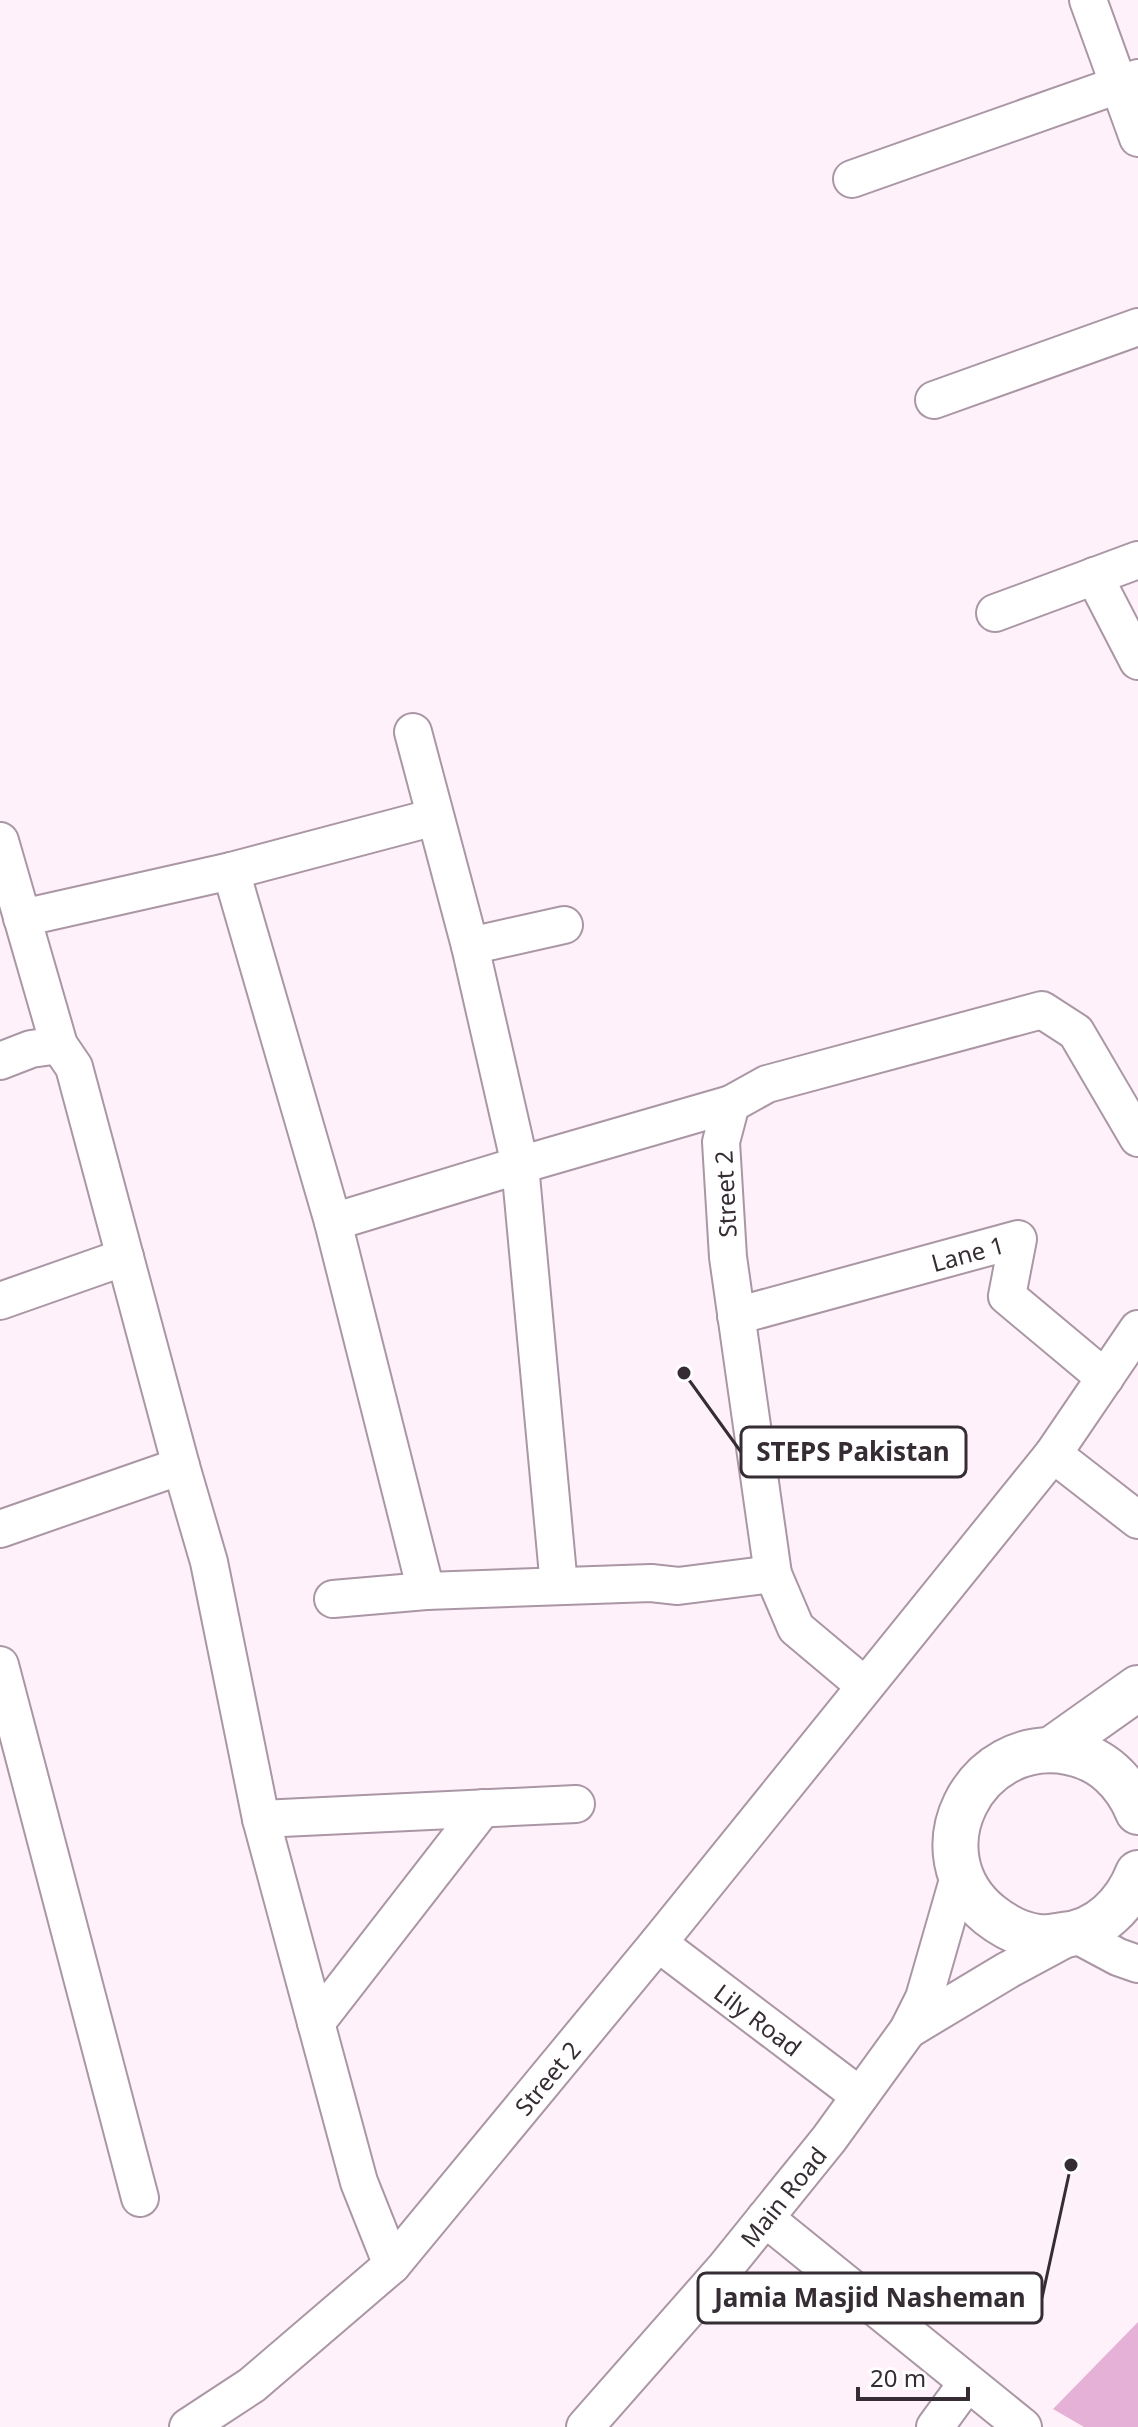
<svg xmlns="http://www.w3.org/2000/svg" width="1138" height="2427" viewBox="0 0 1138 2427" font-family="'Noto Sans',sans-serif">
<style>
.green{fill:#e6b1d6}
.lines{fill:none;stroke-linecap:round;stroke-linejoin:round}
.minor-casing{stroke:#aa96a4;stroke-width:40}
.tertiary-casing{stroke:#aa96a4;stroke-width:48}
.minor{stroke:#fff;stroke-width:36}
.tertiary{stroke:#fff;stroke-width:44}
.labels{text-anchor:middle;dominant-baseline:central;stroke-width:6;stroke-linejoin:round;paint-order:stroke}
.street-label{font-size:24px;fill:#352d33;stroke:#fff}
.leader{fill:none;stroke:#352d33;stroke-width:3}
.callout-dot{fill:#352d33;stroke:#fff;stroke-width:3}
.callout{fill:#fff;stroke:#352d33;stroke-width:3}
.callout-label{font-size:26px;text-anchor:middle;font-weight:bold;fill:#352d33}
</style>
<rect width="100%" height="100%" fill="#fef1fa"/>
<polygon class="green" points="1138,2322 1138,2427 1084,2427 1053,2409"/>
<g class="lines">
<defs>
<g id="minor">
<polyline points="1088,0 1138,138"/>
<polyline points="852,179 1138,78"/>
<polyline points="934,400 1138,327"/>
<polyline points="1094,576 1138,661"/>
<polyline points="995,613 1138,560"/>
<polyline points="413,732 470,946 520,1165 559,1586"/>
<polyline points="0,841 59,1045 74,1067 181,1466"/>
<polyline points="231,871 333,1222 426,1591"/>
<polyline points="22,918 231,871 435,817"/>
<polyline points="470,946 564,925"/>
<polyline points="0,1061 31,1049 59,1045"/>
<polyline points="333,1222 520,1165 731,1104"/>
<polyline points="0,1301 125,1257"/>
<path id="s1" d="M736,1316L1018,1239L1007,1296L1105,1378"/>
<polyline points="1053,1454 1138,1520"/>
<polyline points="0,1529 181,1466 209,1562 261,1819 359,2182 392,2265"/>
<polyline points="333,1599 426,1591 651,1583 678,1586 773,1574"/>
<polyline points="0,1665 140,2198"/>
<polyline points="865,1686 796,1628 773,1574 728,1257 721,1142 731,1104 767,1084 1042,1010 1076,1032 1138,1138"/>
<polyline points="261,1819 576,1804"/>
<path id="s2" d="M658,1943L860,2096"/>
<polyline points="316,2023 483,1808"/>
<polyline points="908,2030 1008,1970 1075,1934 1118,1957 1138,1964"/>
<polyline points="765,2218 1023,2427"/>
<path id="s3" d="M188,2427L252,2385L392,2265L658,1943L1053,1454L1138,1329"/>
<path id="s4" d="M585,2427L724,2269L829,2139L908,2030L924,1998L960,1873"/>
<polyline points="935,2427 967,2383"/>
</g>
<g id="tertiary">
<polyline points="1052,1749 1138,1688"/>
<path d="M1138,1812C1126,1782 1102,1758 1068,1752C974,1735 914,1854 990,1915C1004,1926 1021,1935 1039,1937C1047,1938 1056,1936 1063,1935C1099,1932 1126,1904 1138,1873"/>
</g>
</defs>
<use href="#minor" class="minor-casing"/>
<use href="#tertiary" class="tertiary-casing"/>
<use href="#minor" class="minor"/>
<use href="#tertiary" class="tertiary"/>
</g>
<g class="labels">
<g class="street-label">
<text transform="translate(725 1194) rotate(-93)">Street 2</text>
<text stroke="none"><textPath href="#s1" startOffset="240">Lane 1</textPath></text>
<text stroke="none"><textPath href="#s2" startOffset="126">Lily Road</textPath></text>
<text stroke="none"><textPath href="#s3" startOffset="504">Street 2</textPath></text>
<text stroke="none"><textPath href="#s4" startOffset="304">Main Road</textPath></text>
</g>
</g>
<path class="leader" d="M684 1373L741 1452M1071 2165L1042 2298"/>
<g class="callout-dot">
<circle cx="684" cy="1373" r="8"/>
<circle cx="1071" cy="2165" r="8"/>
</g>
<g class="callout">
<rect x="741" y="1427" width="225" height="50" rx="8"/>
<rect x="698" y="2273" width="344" height="50" rx="8"/>
</g>
<g class="callout-label">
<text x="853" y="1461">STEPS Pakistan</text>
<text x="870" y="2307">Jamia Masjid Nasheman</text>
</g>
<path d="M858 2387v12h110v-12" fill="none" stroke="#352d33" stroke-width="4"/>
<text x="870" y="2387" font-size="24" fill="#352d33" stroke="#ffffff" stroke-width="6" paint-order="stroke">20 m</text>
</svg>
